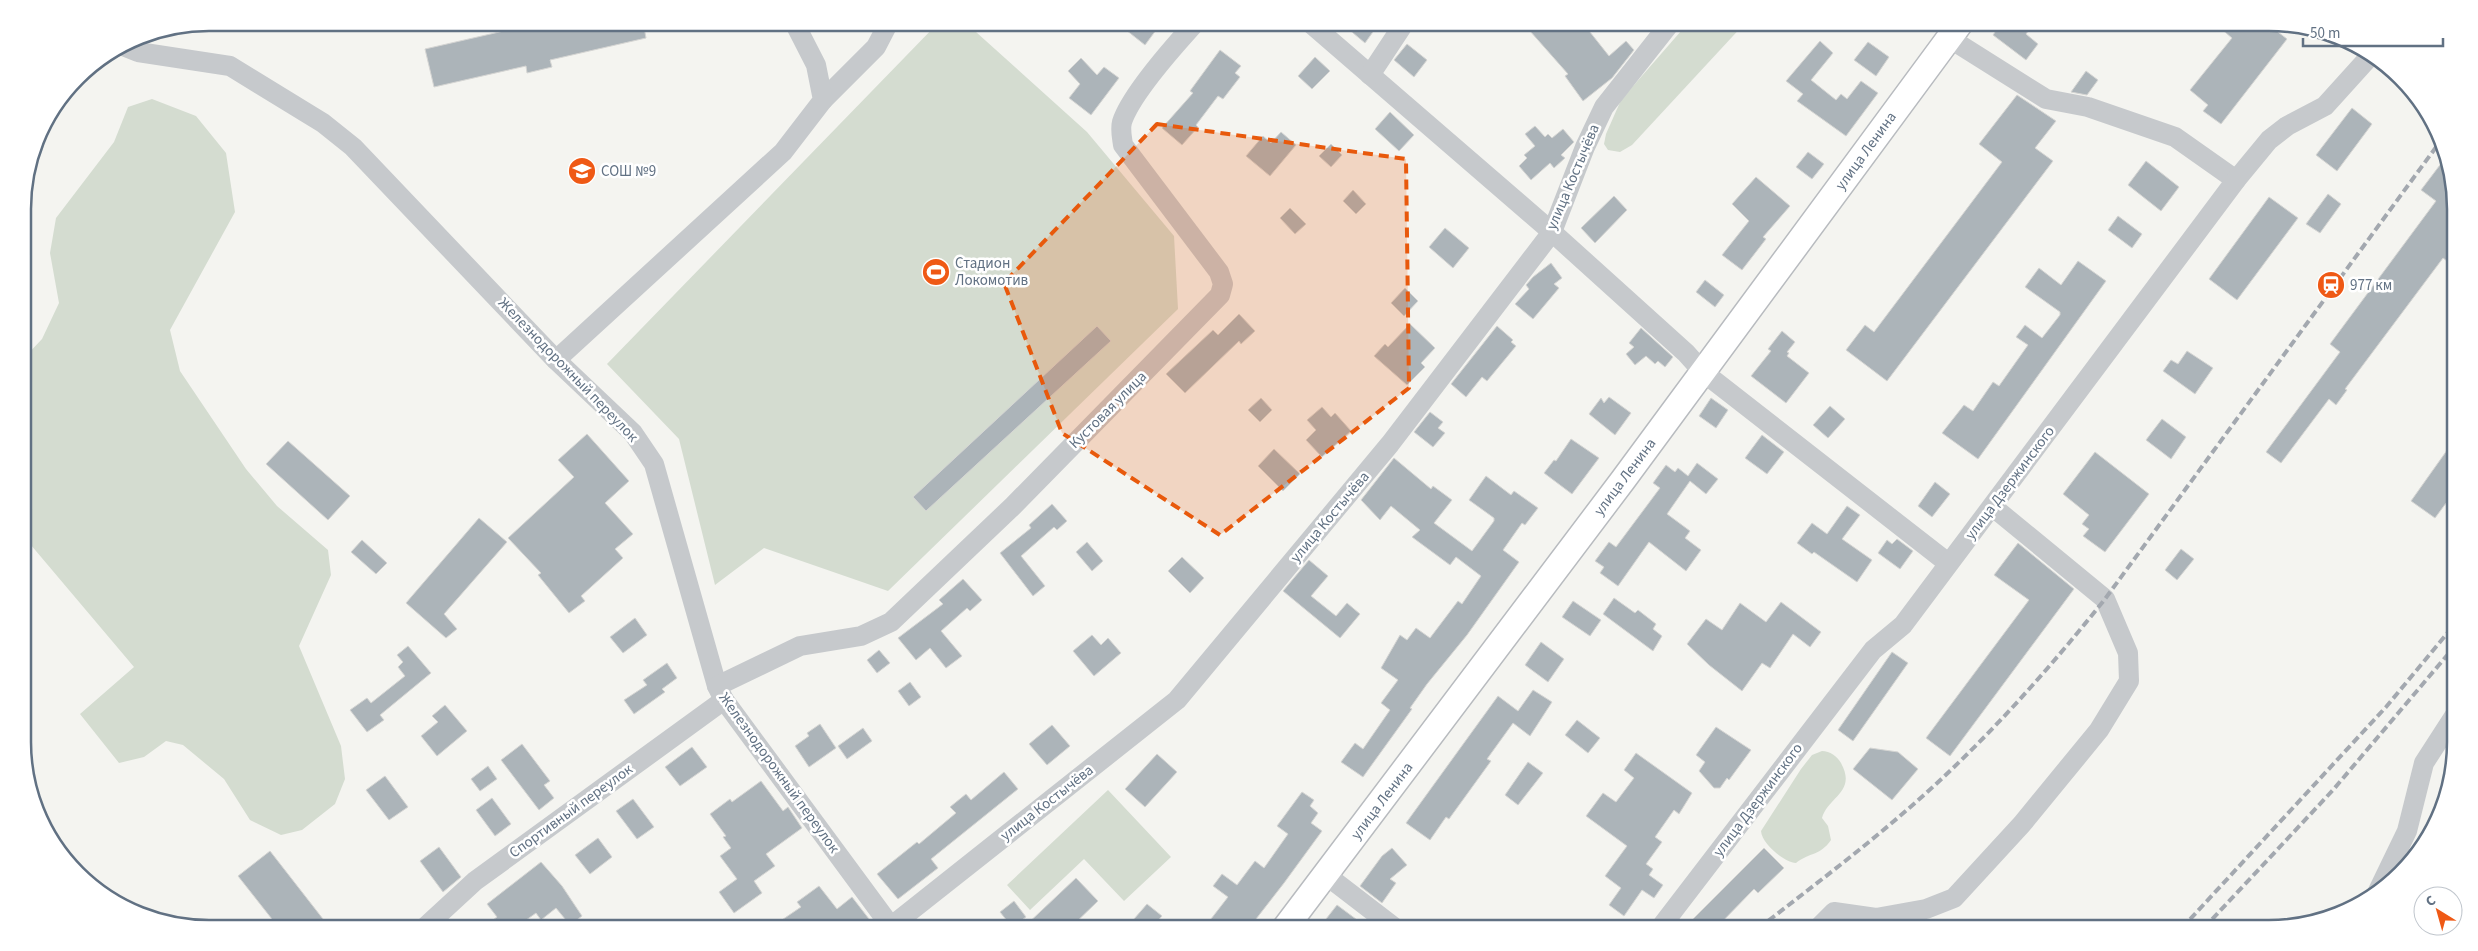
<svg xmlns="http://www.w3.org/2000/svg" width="2478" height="951" viewBox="0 0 2478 951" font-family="'Source Sans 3',sans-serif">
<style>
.green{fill:#d4dcd0}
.building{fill:#acb4b9;stroke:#d5d5d3}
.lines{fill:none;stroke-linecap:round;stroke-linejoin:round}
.major-casing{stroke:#b8bbbf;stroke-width:28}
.minor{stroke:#c6c9cc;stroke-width:20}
.major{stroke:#fff;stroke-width:25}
.rail{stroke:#a3a8af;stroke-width:4;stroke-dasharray:8 4;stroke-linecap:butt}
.marked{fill:#e8590c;fill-opacity:0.2;stroke:#e8590c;stroke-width:4;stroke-dasharray:10 6;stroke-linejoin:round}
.labels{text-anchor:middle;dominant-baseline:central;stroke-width:5;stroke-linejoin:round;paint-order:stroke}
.street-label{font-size:15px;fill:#617183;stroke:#fff}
.poi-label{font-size:15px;fill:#617183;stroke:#fff;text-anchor:start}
.rim{fill:none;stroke:#617183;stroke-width:2.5}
</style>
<rect width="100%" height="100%" fill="#f4f4f0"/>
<g class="green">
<polygon points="938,23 966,23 1087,132 1174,236 1178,309 888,591 764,548 715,585 679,439 607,364"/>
<polygon points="1688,23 1745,23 1632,145 1620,152 1608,150 1604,144 1606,134 1621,100"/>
<polygon points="152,99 196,116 226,153 235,212 170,330 180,371 246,469 277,506 328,550 331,575 299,646 341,746 345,779 335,804 302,830 281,835 250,820 224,779 183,745 166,741 144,757 119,763 80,714 134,667 25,538 24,358 42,339 59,303 50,253 56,218 114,142 128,107"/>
<path d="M1822,751C1830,751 1837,756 1841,763C1857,792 1828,797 1822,818L1828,826L1831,840C1820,856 1810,852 1796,863C1784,862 1762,844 1761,831L1801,769L1812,755Z"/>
<polygon points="1108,790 1171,857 1124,901 1084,859 1030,910 1007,885"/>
</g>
<g class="building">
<polygon points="506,22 643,22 646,38 550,60 552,67 527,73 526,66 434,87 425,49 508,30"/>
<polygon points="1116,22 1162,22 1145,45"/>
<polygon points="1340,22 1380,22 1365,43"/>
<polygon points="1522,22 1582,22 1609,56 1626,41 1634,50 1612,78 1583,101 1565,76 1568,74"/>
<polygon points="2002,22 2035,22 2026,34 2038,44 2026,60 1993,35"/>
<polygon points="2213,22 2265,22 2287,39 2221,124 2203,111 2208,105 2190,90 2232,38"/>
<polygon points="1820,41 1833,53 1811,80 1836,100 1841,94 1847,99 1861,81 1878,93 1846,136 1797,101 1803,94 1786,81"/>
<polygon points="1868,42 1889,57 1876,76 1854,60"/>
<polygon points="1407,44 1427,60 1414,77 1394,60"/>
<polygon points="1220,50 1241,66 1235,73 1240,77 1223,99 1218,96 1196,125 1198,127 1182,145 1162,128 1193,93 1190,91"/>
<polygon points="1315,57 1330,71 1312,89 1298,76"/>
<polygon points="1081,58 1097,75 1104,67 1119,78 1091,115 1069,98 1080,84 1068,71"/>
<polygon points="2086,71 2098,80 2087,95 2071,92"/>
<polygon points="2017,95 2056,121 2035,148 2053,161 1887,381 1846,350 1865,325 1874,332 2002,162 1979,144"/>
<polygon points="2352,108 2372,124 2337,171 2316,155"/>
<polygon points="1390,112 1414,135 1399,151 1375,129"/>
<polygon points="1535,126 1545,137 1548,134 1552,138 1563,129 1574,142 1561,155 1565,158 1554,168 1550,163 1531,180 1519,166 1527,158 1524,155 1535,146 1525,134"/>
<polygon points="1281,132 1296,145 1270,176 1246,156 1263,136 1271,143"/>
<polygon points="1331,144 1342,155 1331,167 1319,156"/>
<polygon points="1808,152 1824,164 1812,179 1796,167"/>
<polygon points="2446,157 2454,184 2454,266 2443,258 2345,389 2347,390 2336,405 2329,399 2281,463 2266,452 2340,352 2330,344 2436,201 2421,190"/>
<polygon points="2146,161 2179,187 2161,211 2128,185"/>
<polygon points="1756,177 1790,206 1763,237 1766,239 1742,270 1722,255 1749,221 1732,204"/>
<polygon points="1353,190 1366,204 1356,214 1343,201"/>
<polygon points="2328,194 2341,204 2320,233 2306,224"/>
<polygon points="1614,196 1627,210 1595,243 1581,228"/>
<polygon points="2269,197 2298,218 2237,300 2209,279"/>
<polygon points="1290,208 1306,224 1295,234 1280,218"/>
<polygon points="2118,216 2142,234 2132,248 2108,230"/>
<polygon points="1445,228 1469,248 1453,268 1429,247"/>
<polygon points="2078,261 2106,281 1978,459 1942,433 1964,405 1973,411 1993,382 1999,386 2028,345 2016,337 2025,325 2042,338 2060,315 2060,312 2025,287 2039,268 2061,285"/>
<polygon points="1551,263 1562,278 1554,284 1559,288 1533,319 1515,304 1529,289 1526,285 1533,277"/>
<polygon points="1705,280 1724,295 1715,307 1696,292"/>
<polygon points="1405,288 1418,301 1404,316 1391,303"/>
<polygon points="1239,314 1255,331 1241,344 1239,341 1185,393 1166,374 1213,330 1218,335"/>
<polygon points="1410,324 1435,348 1421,363 1425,367 1407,385 1374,356 1385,344 1388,347"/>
<polygon points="1097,326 1111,341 926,511 913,497"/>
<polygon points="1497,326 1513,340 1511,342 1516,346 1487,381 1482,377 1466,397 1451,384"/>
<polygon points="1641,328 1673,357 1665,367 1658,361 1655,364 1646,356 1635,365 1626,354 1634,347 1629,343"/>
<polygon points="1782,331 1795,342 1787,352 1789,353 1787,356 1809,373 1786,403 1751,376 1771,351 1768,349"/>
<polygon points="2187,351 2213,368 2195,394 2163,371 2171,360 2178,364"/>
<polygon points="1609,397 1631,413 1615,435 1589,414 1601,398 1604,403"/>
<polygon points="1261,398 1272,410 1260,422 1248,410"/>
<polygon points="1711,398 1728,410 1716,428 1699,416"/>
<polygon points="1830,406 1845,419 1828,438 1813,425"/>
<polygon points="1322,407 1331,417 1335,413 1351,431 1322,457 1306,440 1316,430 1307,420"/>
<polygon points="1430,412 1443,422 1438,428 1445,433 1433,447 1414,432"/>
<polygon points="2162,419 2186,437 2171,459 2146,440"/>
<polygon points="587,434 629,481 605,503 633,534 615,549 623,558 581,596 585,601 569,613 538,575 541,573 508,538 574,477 558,460"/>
<polygon points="1762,435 1784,452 1767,474 1745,458"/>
<polygon points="1571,439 1599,458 1572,494 1544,473 1554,460 1556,461"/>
<polygon points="2455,439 2455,491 2435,518 2411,501"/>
<polygon points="288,441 350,496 328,520 266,464"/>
<polygon points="1274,449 1300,474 1283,491 1258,466"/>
<polygon points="2095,452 2149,494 2105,552 2083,536 2089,529 2082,524 2089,515 2063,494"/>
<polygon points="1394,458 1431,489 1433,486 1452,500 1434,523 1472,551 1494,521 1494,518 1469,500 1486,476 1511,495 1514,491 1538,508 1525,525 1522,523 1503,550 1519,562 1467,635 1427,684 1410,708 1412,709 1363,777 1341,762 1355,743 1363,749 1390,710 1381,703 1398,680 1381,668 1400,635 1407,640 1416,628 1430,638 1458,601 1462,604 1481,576 1456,557 1450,565 1412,537 1420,530 1391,506 1380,520 1361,500"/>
<polygon points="1697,463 1718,479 1706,494 1690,481 1667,514 1690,531 1685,538 1701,550 1686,571 1649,542 1618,586 1600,573 1604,567 1595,561 1609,542 1616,547 1660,488 1653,483 1666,465 1675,472 1678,468 1688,476"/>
<polygon points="1935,482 1950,494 1932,517 1918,506"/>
<polygon points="1052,504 1067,521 1057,530 1054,527 1021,556 1045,586 1033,596 1000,553 1031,528 1029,525"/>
<polygon points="1847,506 1860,515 1842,539 1872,560 1857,582 1814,552 1812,554 1797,543 1812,523 1827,534"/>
<polygon points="479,518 507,542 444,614 457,629 446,638 406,603"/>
<polygon points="1897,539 1913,551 1900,569 1878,553 1887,540 1892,544"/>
<polygon points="362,540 387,563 376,574 351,552"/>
<polygon points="1087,542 1103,561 1092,571 1076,552"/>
<polygon points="2018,543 2074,589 1950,756 1926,738 2029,600 1994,575"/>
<polygon points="2181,549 2194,559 2177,580 2165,570"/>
<polygon points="1182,557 1204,578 1190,593 1168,571"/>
<polygon points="1309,560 1328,576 1311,596 1336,616 1347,603 1360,614 1340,638 1283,591"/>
<polygon points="963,579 982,600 970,611 967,608 941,631 962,656 946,668 930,648 916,660 898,638 943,604 939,600"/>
<polygon points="1614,598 1635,613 1638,610 1656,624 1653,629 1662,636 1653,651 1603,614"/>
<polygon points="1573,601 1601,620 1590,636 1562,617"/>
<polygon points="1781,602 1821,632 1810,647 1793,634 1770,668 1762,663 1742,691 1709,665 1687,644 1706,619 1722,630 1740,603 1766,622"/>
<polygon points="635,618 647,635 623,653 610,637"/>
<polygon points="1092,635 1101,645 1108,638 1121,653 1094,676 1073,651"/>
<polygon points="1541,642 1564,659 1548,682 1525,665"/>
<polygon points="408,646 431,673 380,715 384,720 367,732 350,710 367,698 371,703 405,676 398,667 403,662 397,655"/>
<polygon points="879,650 890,663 877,673 867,660"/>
<polygon points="1892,652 1908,663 1853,741 1838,730"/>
<polygon points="667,663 677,678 662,689 665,692 634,714 624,700 647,685 643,680"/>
<polygon points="910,682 921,697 909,706 898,691"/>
<polygon points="1533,690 1552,702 1530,736 1513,723 1487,759 1491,761 1449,819 1446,817 1430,840 1406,823 1498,696 1518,711"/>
<polygon points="445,705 467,731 437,756 421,736 438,722 432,716"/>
<polygon points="1577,720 1600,738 1588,753 1565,735"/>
<polygon points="820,724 836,748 809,767 795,746 809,736 807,733"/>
<polygon points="1052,725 1070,746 1047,765 1029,744"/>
<polygon points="1716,727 1751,750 1729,780 1727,778 1720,788 1714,788 1699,771 1705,762 1696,755"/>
<polygon points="863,728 872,741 847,759 838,746"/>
<polygon points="522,744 550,781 544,785 554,798 539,810 501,760"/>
<polygon points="692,747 707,767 680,786 665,767"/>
<polygon points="1870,748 1898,752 1918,769 1892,800 1853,769"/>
<polygon points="1636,753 1692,793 1679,814 1674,810 1655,837 1662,842 1646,864 1653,869 1649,875 1663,885 1654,898 1642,890 1624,916 1609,905 1621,888 1605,876 1627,846 1586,816 1603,793 1616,802 1634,778 1624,770"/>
<polygon points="1157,754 1177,772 1145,807 1125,789"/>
<polygon points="1528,762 1543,773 1518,805 1505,795"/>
<polygon points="488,766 497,779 480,791 471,779"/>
<polygon points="1004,772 1018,789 931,859 938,868 898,899 877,874 917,842 919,844 956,813 950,807 966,794 971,800"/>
<polygon points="385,776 408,807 389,820 366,790"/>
<polygon points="761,781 783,811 788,807 802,828 766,854 775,866 754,881 762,893 734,913 719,892 737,879 720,856 731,848 723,837 726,836 710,814 730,799 732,802"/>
<polygon points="1302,792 1314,800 1310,806 1318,813 1311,823 1322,831 1284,883 1249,928 1204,928 1228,897 1213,886 1222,874 1237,885 1255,861 1264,868 1288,834 1277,826"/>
<polygon points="492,798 511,824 495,836 476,810"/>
<polygon points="633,799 654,827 637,839 616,811"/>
<polygon points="598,838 612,857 590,874 575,855"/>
<polygon points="439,847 461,877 443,892 420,861"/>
<polygon points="1392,848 1407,865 1390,879 1396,883 1382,903 1360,886 1382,856"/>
<polygon points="1764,848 1784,868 1758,893 1754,889 1716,928 1684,928"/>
<polygon points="270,851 330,928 279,928 238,876"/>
<polygon points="541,862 562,886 582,916 570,925 556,908 541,920 536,913 515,928 482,928 497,917 487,904"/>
<polygon points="1076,878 1098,901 1070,928 1023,928"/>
<polygon points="819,886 837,909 852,897 876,928 770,928 801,907 797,902"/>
<polygon points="1014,901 1026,917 1012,927 1000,912"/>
<polygon points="1147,904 1162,916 1151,928 1146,928 1134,919"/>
<polygon points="1337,905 1368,928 1319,928"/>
</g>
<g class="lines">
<defs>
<polyline id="major" points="1285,928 1623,480 1961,22"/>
</defs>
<use href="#major" class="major-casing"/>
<g class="minor">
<polyline points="1309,22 1552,232 1686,353 1703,372 1948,563"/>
<polyline points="1949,38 2046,99 2088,107 2175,137 2236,180"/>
<polyline points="123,46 138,52 230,66 323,123 353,147 556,360 633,433 654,464 717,686 724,700 892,928"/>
<polyline points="1370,75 1405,22"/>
<polyline points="823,100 876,47 889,22"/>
<polyline points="556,360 783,152 823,100 816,65 794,22"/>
<path d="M717,686L800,646L861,636L891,622L1013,506L1220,295L1223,284L1219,272L1123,145C1122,137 1120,130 1122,122C1131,94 1175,45 1196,22"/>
<polyline points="1326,875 1395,928"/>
<polyline points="2377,893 2407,831 2424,763 2455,715"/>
<polyline points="424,928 475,881 724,700"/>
<polyline points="889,928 1177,700 1390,444 1552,232 1585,147 1604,107 1671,22"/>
<polyline points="1660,928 1873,650 1903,625 2236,180 2269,140 2287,126 2325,106 2372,54"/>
<polyline points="1818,928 1834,912 1876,918 1926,909 1954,898 2022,824 2099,730 2129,681 2128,653 2105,599 1993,507"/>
</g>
<use href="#major" class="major"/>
<g class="rail">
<path d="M1759,928C1809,889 1860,851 1908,809C1981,746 2045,674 2105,599L2442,139"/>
<polyline points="2182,928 2386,707 2455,624"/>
<polyline points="2204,928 2333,790 2455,646"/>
</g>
</g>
<path class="marked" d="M1157,124L1406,159L1409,388L1220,535L1062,433L1004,283Z"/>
<defs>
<symbol id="school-disc" viewBox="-11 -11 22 22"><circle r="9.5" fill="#ef5915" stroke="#fff"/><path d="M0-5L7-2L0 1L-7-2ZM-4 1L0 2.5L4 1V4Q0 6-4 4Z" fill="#fff"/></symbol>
<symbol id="stadium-disc" viewBox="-11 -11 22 22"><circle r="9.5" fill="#ef5915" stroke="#fff"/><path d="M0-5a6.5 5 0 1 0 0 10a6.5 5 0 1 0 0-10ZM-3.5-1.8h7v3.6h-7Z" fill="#fff"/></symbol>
<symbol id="station-disc" viewBox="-11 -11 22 22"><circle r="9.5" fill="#ef5915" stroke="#fff"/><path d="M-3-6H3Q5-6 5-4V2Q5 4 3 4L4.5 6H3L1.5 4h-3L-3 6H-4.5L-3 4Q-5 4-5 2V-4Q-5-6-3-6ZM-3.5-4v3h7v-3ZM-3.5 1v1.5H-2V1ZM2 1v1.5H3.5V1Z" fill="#fff"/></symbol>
</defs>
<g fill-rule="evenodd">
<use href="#school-disc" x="566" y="155" width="32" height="32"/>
<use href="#stadium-disc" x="920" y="256" width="32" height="32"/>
<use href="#station-disc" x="2315" y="269" width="32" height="32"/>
</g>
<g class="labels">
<g class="street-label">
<text transform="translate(1866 151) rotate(-54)">улица Ленина</text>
<text transform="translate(1573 177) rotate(-67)">улица Костычёва</text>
<text transform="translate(568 370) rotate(46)">Железнодорожный переулок</text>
<text transform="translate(1108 410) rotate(-45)">Кустовая улица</text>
<text transform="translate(1625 477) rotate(-53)">улица Ленина</text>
<text transform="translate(2010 483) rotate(-53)">улица Дзержинского</text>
<text transform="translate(1330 517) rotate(-50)">улица Костычёва</text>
<text transform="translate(779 773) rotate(54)">Железнодорожный переулок</text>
<text transform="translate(1758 800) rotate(-53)">улица Дзержинского</text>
<text transform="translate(1382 801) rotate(-53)">улица Ленина</text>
<text transform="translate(1047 803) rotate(-38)">улица Костычёва</text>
<text transform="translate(571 811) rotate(-36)">Спортивный переулок</text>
</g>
<g class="poi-label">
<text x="601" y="171">СОШ №9</text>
<text x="955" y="263">Стадион<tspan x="955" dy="17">Локомотив</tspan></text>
<text x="2350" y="285">977 км</text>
</g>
</g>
<path d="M0 0H2478V951H0ZM209 31H2269A178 178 0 0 1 2447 209V742A178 178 0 0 1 2269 920H209A178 178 0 0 1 31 742V209A178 178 0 0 1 209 31Z" fill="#fff" fill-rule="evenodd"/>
<path class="rim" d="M209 31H2269A178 178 0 0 1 2447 209V742A178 178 0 0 1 2269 920H209A178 178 0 0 1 31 742V209A178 178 0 0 1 209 31Z"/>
<g transform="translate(2438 911) rotate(323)"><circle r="24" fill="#ffffff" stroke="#c0c6cd"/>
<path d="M0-4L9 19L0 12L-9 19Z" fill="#ef5915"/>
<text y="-8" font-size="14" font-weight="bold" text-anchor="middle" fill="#617183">С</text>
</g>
<path d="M2303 38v8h140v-8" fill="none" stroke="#617183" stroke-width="2.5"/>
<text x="2310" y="38" font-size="15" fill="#617183" stroke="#ffffff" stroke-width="4" paint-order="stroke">50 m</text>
</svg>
